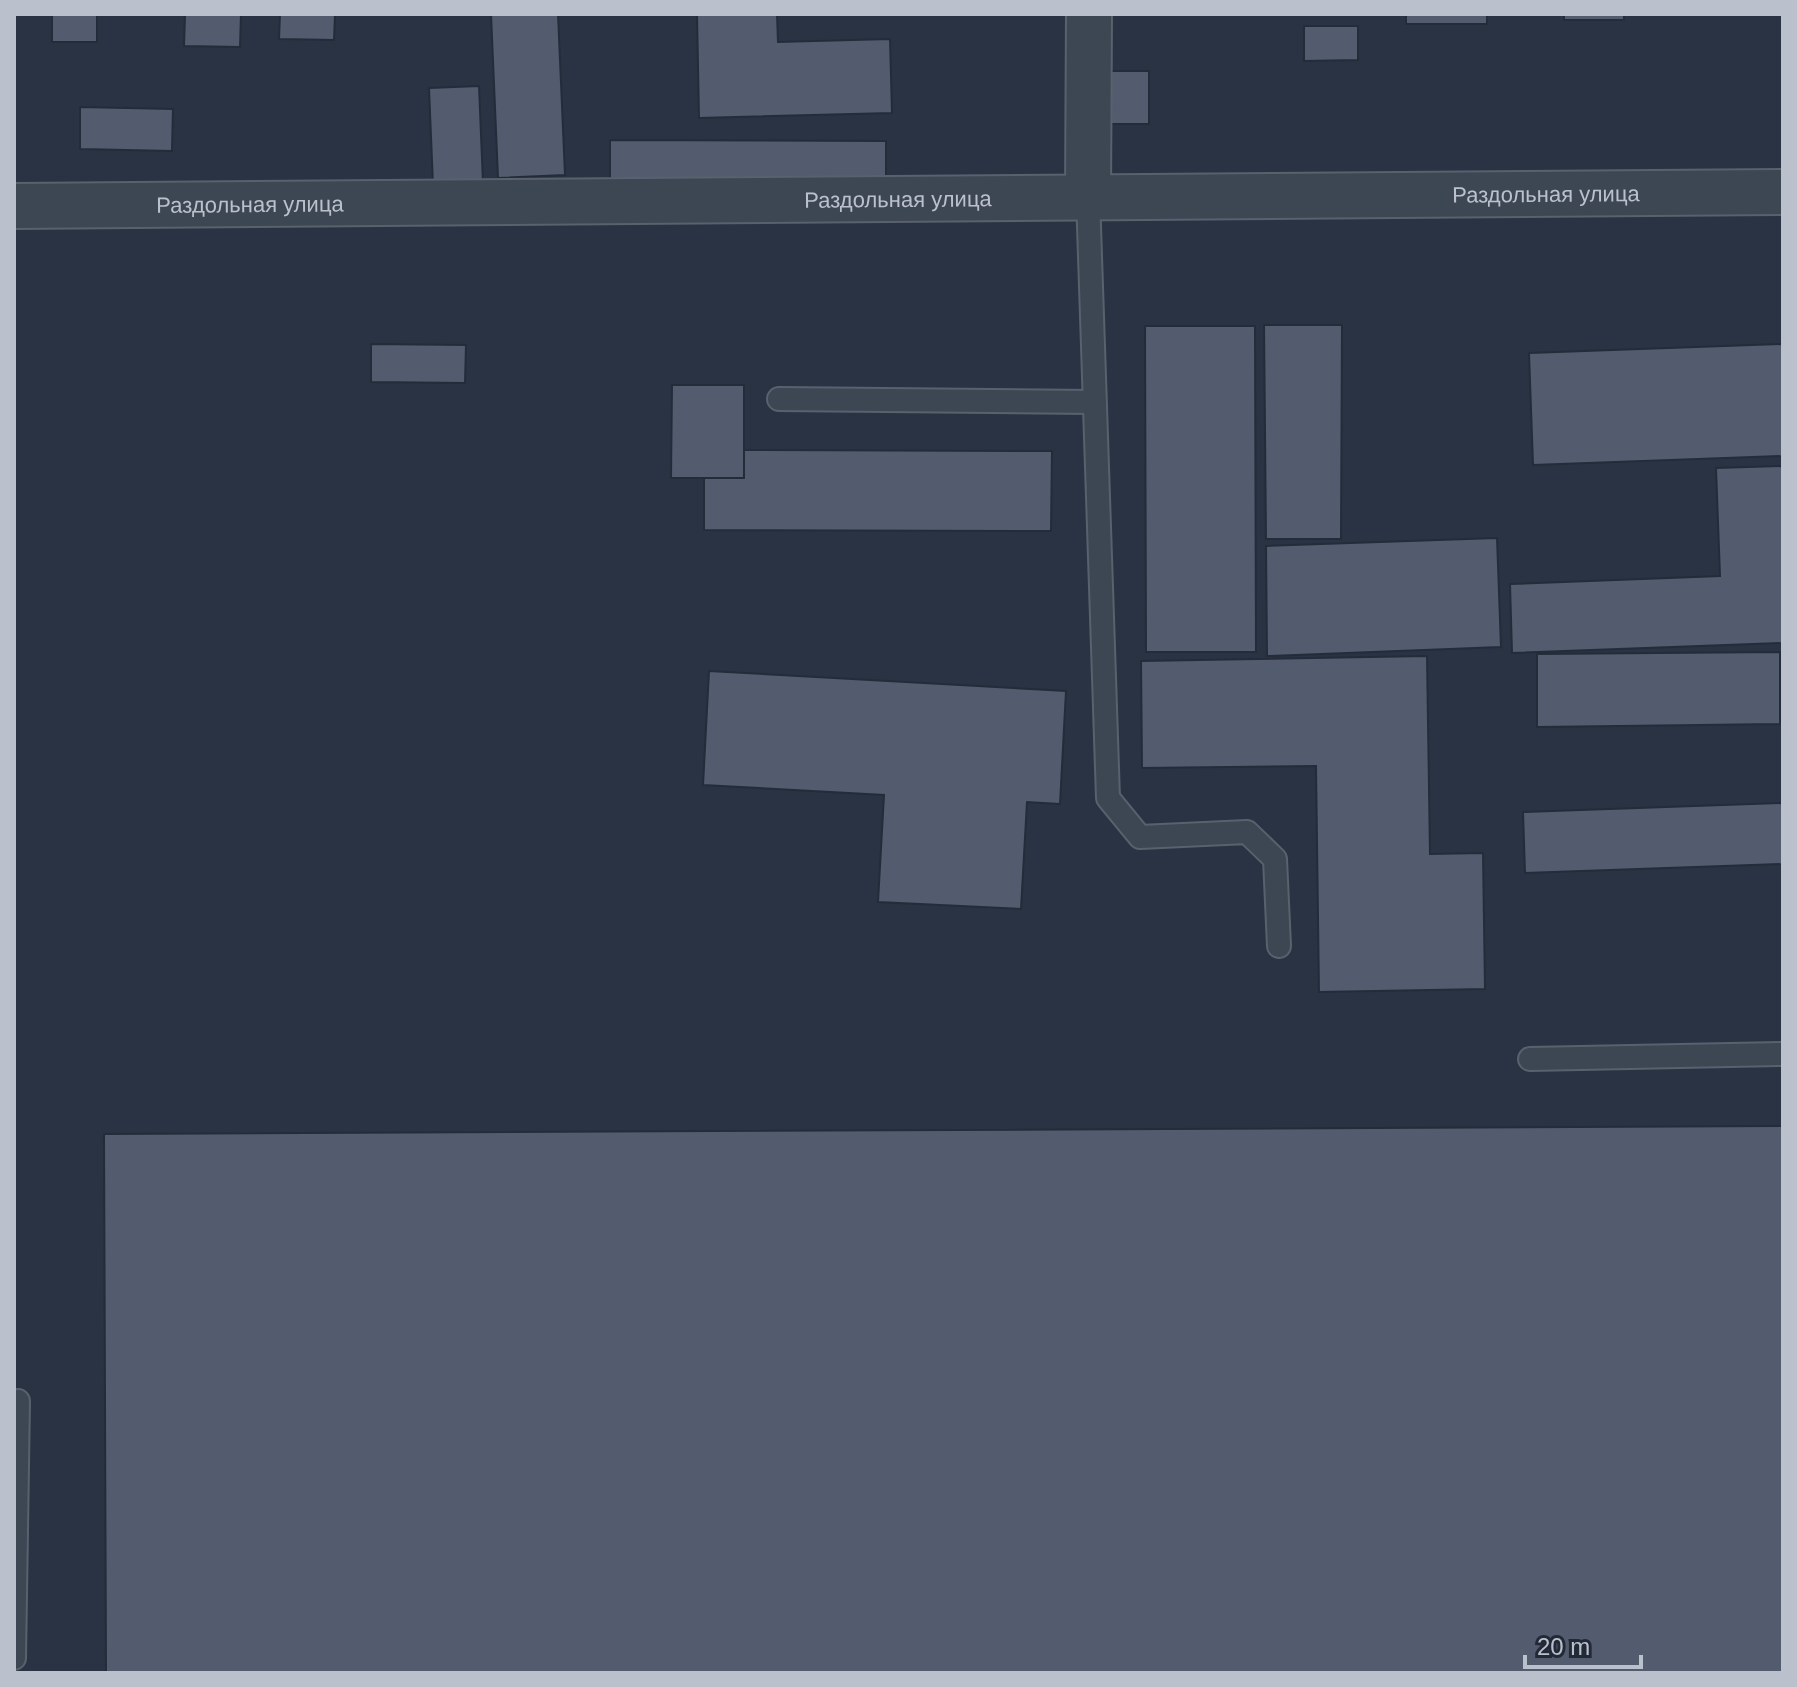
<svg xmlns="http://www.w3.org/2000/svg" width="1797" height="1687" viewBox="0 0 1797 1687" font-family="Arial,sans-serif">
<style>
.building{fill:#525c6e;stroke:#242c3a;stroke-width:2}
.lines{fill:none;stroke-linecap:round;stroke-linejoin:round}
.service-casing{stroke:#59616d;stroke-width:26}
.minor-casing{stroke:#59616d;stroke-width:48}
.service{stroke:#3d4653;stroke-width:22}
.minor{stroke:#3d4653;stroke-width:44}
.labels{text-anchor:middle;dominant-baseline:central;stroke-width:8;stroke-linejoin:round;paint-order:stroke}
.street-label{font-size:22px;fill:#bbc1cc;stroke:#222a38}
</style>
<rect width="100%" height="100%" fill="#293343"/>
<g class="building">
<rect x="52" y="14" width="45" height="28"/>
<polygon points="185,14 241,14 240,47 184,46"/>
<polygon points="280,14 335,14 334,40 279,39"/>
<polygon points="491,14 558,14 565,175 498,178"/>
<polygon points="697,14 777,14 778,42 890,39 892,113 699,118"/>
<rect x="1406" y="14" width="81" height="10"/>
<rect x="1564" y="14" width="60" height="6"/>
<polygon points="1304,26 1358,26 1358,60 1304,61"/>
<rect x="1104" y="71" width="45" height="53"/>
<polygon points="479,86 483,183 433,185 429,88"/>
<polygon points="80,107 173,109 172,151 80,149"/>
<polygon points="610,140 886,141 886,186 610,185"/>
<polygon points="1264,325 1342,325 1341,539 1266,539"/>
<polygon points="1145,326 1255,326 1256,652 1146,652"/>
<polygon points="371,344 466,345 465,383 371,382"/>
<polygon points="1783,344 1783,456 1533,465 1529,353"/>
<polygon points="672,385 744,385 744,478 671,478"/>
<polygon points="744,450 1052,451 1051,531 704,530 704,478 744,478"/>
<polygon points="1783,466 1783,643 1512,653 1510,584 1720,576 1716,468"/>
<polygon points="1497,538 1501,647 1267,656 1266,546"/>
<polygon points="1780,652 1780,724 1537,727 1537,654"/>
<polygon points="1427,656 1430,854 1483,853 1485,989 1319,992 1316,766 1142,768 1141,661"/>
<polygon points="709,671 1066,691 1060,804 1027,802 1021,909 878,902 884,795 703,785"/>
<polygon points="1783,803 1783,864 1525,873 1523,812"/>
<polygon points="1783,1126 1783,1673 106,1673 104,1134"/>
</g>
<g class="lines">
<defs>
<g id="service">
<polyline points="1088,196 1108,798 1140,837 1247,832 1275,859 1279,946"/>
<polyline points="779,399 1094,402"/>
<polyline points="1530,1059 1783,1054"/>
<polyline points="14,1658 18,1401"/>
</g>
<g id="minor">
<polyline points="1088,196 1089,14"/>
<path id="s1" d="M14,206L1783,192"/>
</g>
</defs>
<use href="#service" class="service-casing"/>
<use href="#minor" class="minor-casing"/>
<use href="#service" class="service"/>
<use href="#minor" class="minor"/>
</g>
<g class="labels">
<g class="street-label">
<text stroke="none"><textPath href="#s1" startOffset="1532">Раздольная улица</textPath></text>
<text stroke="none"><textPath href="#s1" startOffset="884">Раздольная улица</textPath></text>
<text stroke="none"><textPath href="#s1" startOffset="236">Раздольная улица</textPath></text>
</g>
</g>
<rect width="1797" height="1687" fill="none" stroke="#bbc1cc" stroke-width="32"/>
<path d="M1525 1655v12h116v-12" fill="none" stroke="#bbc1cc" stroke-width="4"/>
<text x="1537" y="1655" font-size="24" fill="#bbc1cc" stroke="#222a38" stroke-width="6" paint-order="stroke">20 m</text>
</svg>
